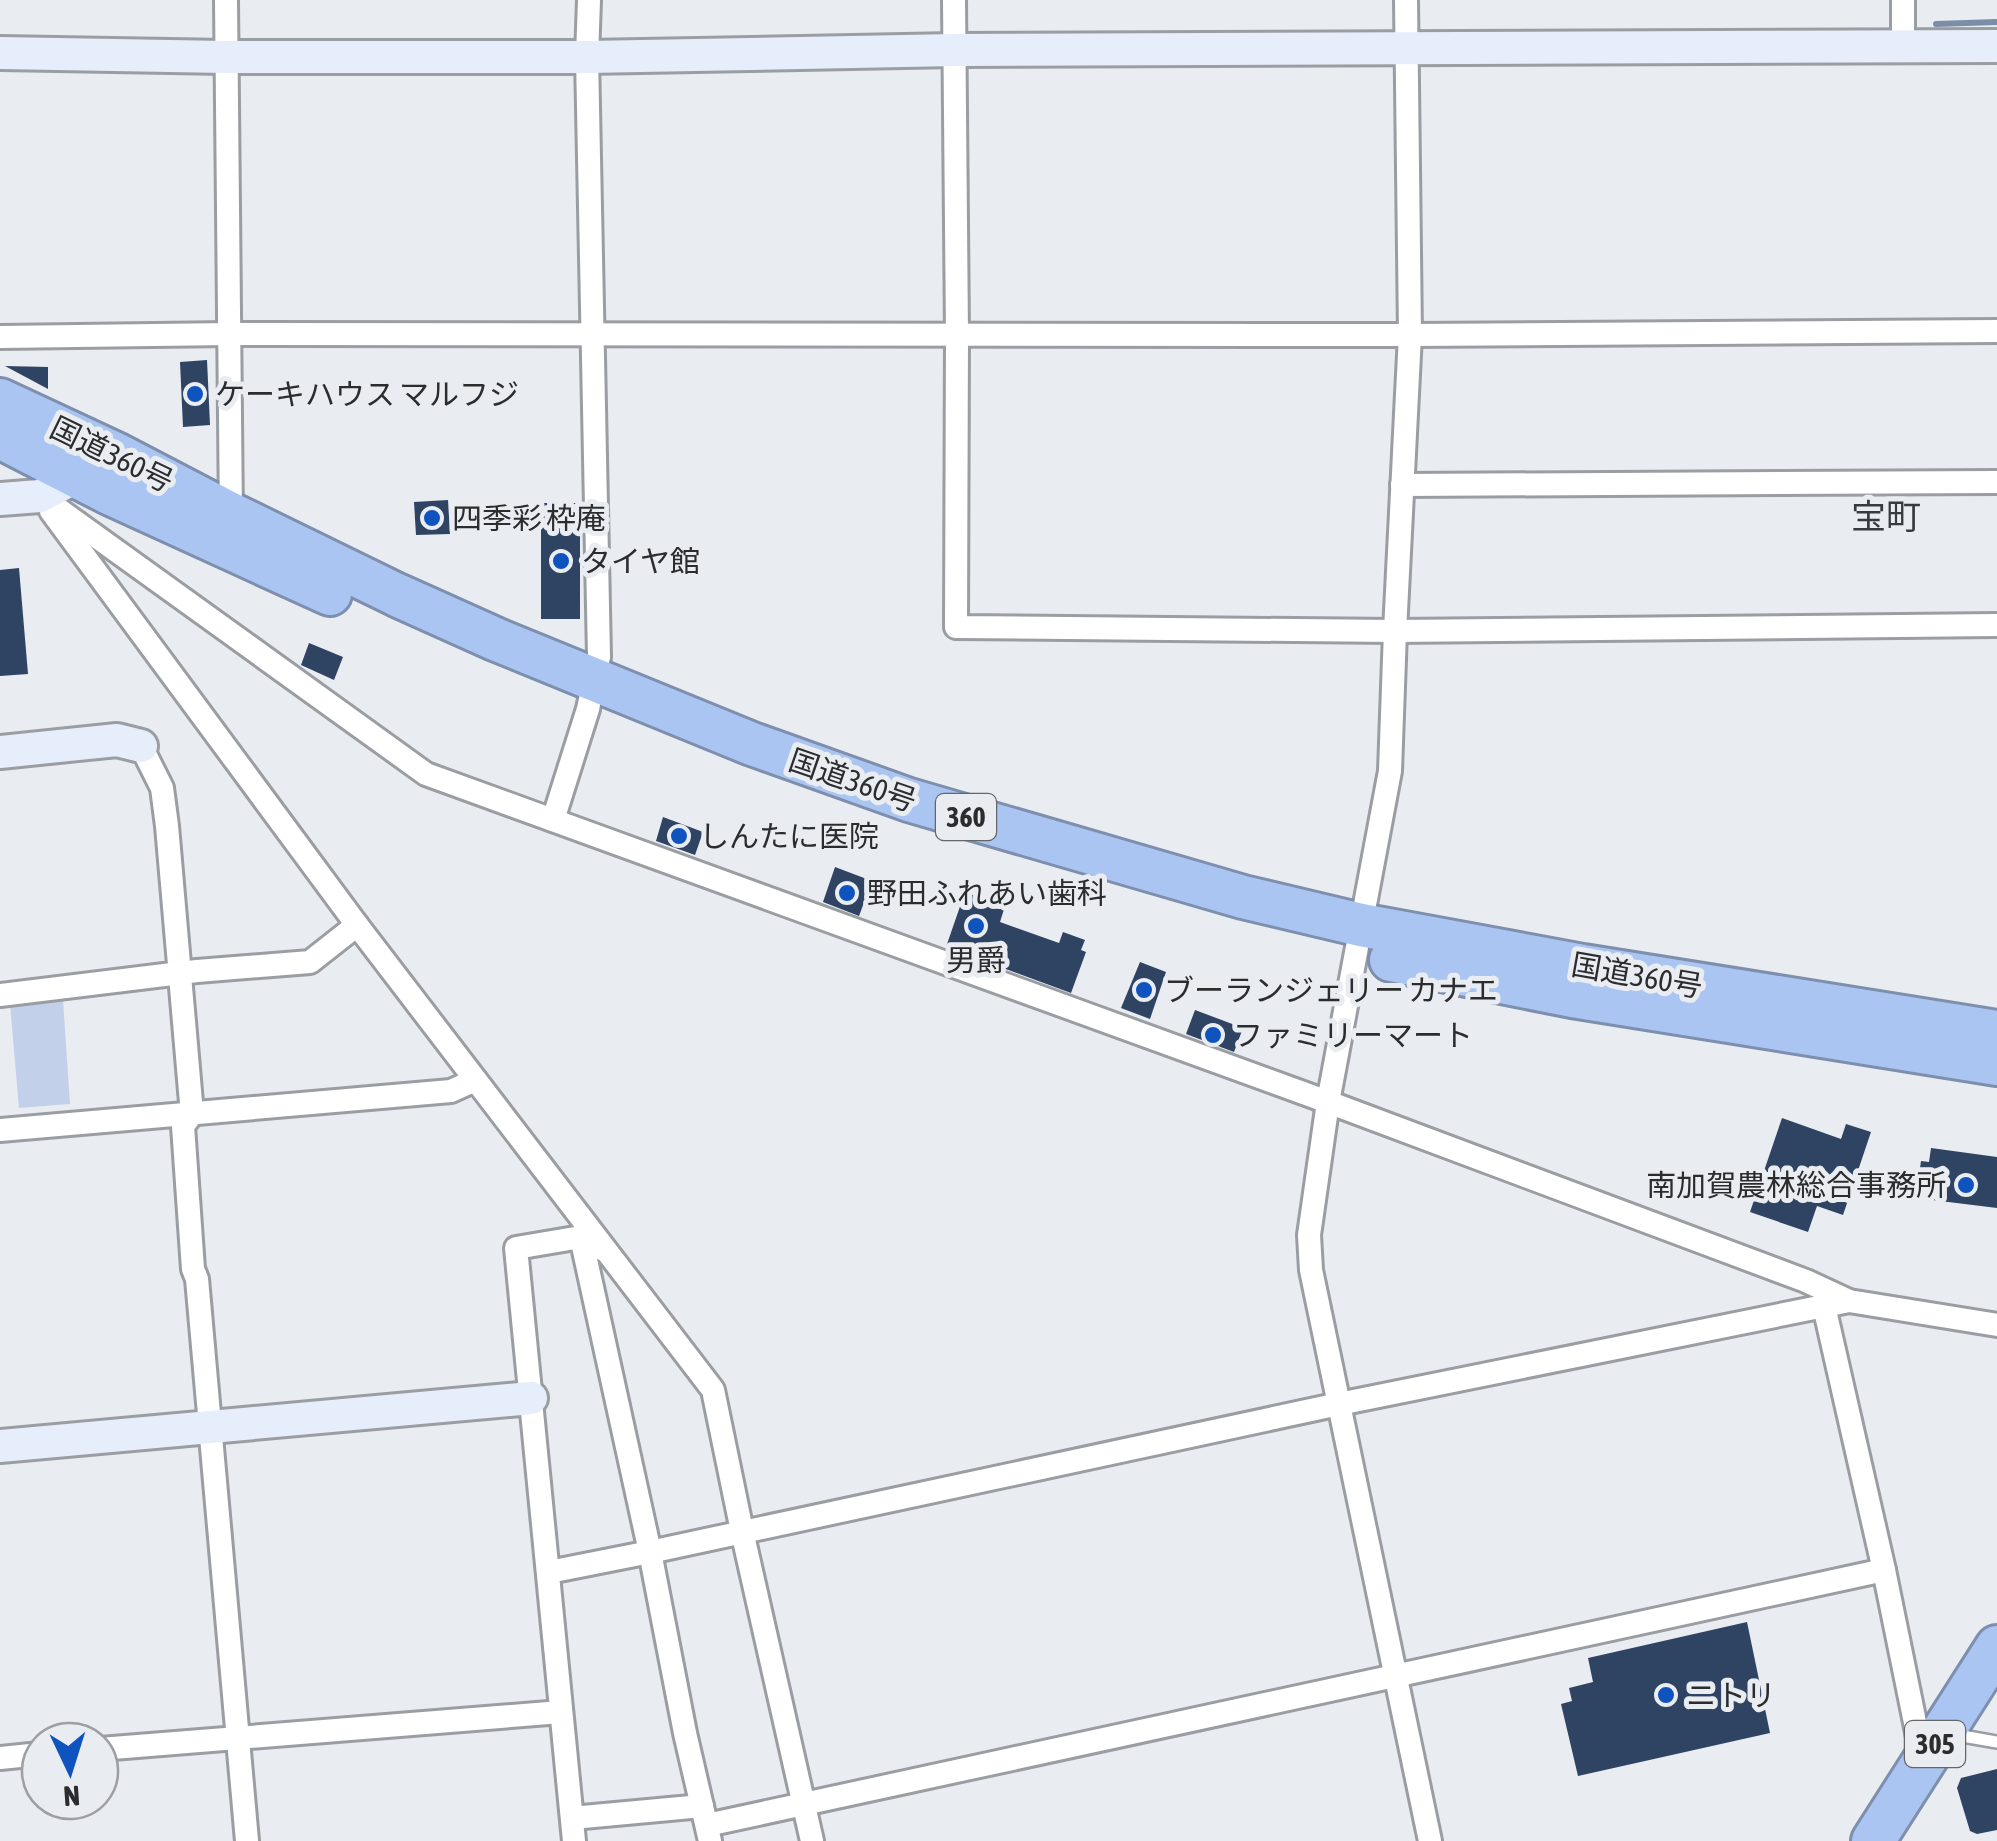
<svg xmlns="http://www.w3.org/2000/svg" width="1997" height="1841" viewBox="0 0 1997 1841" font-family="'Asap Condensed','Noto Sans JP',sans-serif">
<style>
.green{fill:#c2d1e9}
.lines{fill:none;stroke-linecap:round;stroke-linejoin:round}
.stream{stroke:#7c8da8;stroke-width:6}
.building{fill:#2f4363}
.lane-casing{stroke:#9a9da2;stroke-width:16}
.street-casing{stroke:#9a9da2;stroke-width:28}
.secondary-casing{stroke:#9a9da2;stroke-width:38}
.highway-casing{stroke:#7e8fad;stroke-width:48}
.lane{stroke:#fff;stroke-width:11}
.street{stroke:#fff;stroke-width:22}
.secondary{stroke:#e6eefb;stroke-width:32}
.highway{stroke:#aac5f2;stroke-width:42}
.poi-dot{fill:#0f54be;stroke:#e9ecf1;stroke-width:4}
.labels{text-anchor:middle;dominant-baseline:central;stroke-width:10;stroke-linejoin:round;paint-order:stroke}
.shield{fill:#e9ecf1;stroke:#646668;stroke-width:2.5}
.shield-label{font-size:28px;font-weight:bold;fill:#2b2c2e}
.poi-label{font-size:30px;fill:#2b2c2e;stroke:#e9ecf1;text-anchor:start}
.street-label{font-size:30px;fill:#2b2c2e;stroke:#e9ecf1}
.quarter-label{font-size:35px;fill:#373a3e;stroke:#e9ecf1}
</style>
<rect width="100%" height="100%" fill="#e9ecf1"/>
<polygon class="green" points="63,1000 70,1104 19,1108 10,1004"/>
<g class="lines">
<polyline class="stream" points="1936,24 1997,22"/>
</g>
<g class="building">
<polygon points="207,360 210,425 183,427 180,362"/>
<polygon points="5,366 48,367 48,389"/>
<polygon points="448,500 450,534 416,535 414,502"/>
<rect x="541" y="503" width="39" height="116"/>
<polygon points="19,568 28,674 0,676 0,570"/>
<polygon points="309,643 343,657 334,680 301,665"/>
<polygon points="663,817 703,832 695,855 656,841"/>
<polygon points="835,867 872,881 859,916 823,902"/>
<polygon points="965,892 1005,906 1000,922 1059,943 1063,932 1085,940 1081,950 1086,952 1071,993 946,947"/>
<polygon points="1140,962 1166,972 1150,1019 1121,1008"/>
<polygon points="1195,1010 1243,1028 1234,1052 1186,1034"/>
<polygon points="1782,1118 1841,1139 1846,1124 1871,1132 1843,1215 1817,1206 1808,1232 1750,1212"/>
<polygon points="1931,1148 1997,1157 1997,1208 1916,1198 1921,1161 1929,1162"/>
<polygon points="1747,1622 1770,1733 1578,1776 1561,1704 1572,1701 1569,1688 1593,1682 1588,1658"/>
<polygon points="1997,1769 1997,1830 1977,1834 1970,1831 1957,1788 1961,1778"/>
</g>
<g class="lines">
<defs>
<polyline id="lane" points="1951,1734 1997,1742"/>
<g id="street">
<polyline points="226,0 231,520"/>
<polyline points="954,0 957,335 956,627 1395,631 1997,625"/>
<polyline points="1406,0 1410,335 1395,631 1390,771 1328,1102 1309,1235 1311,1270 1430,1841"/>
<polyline points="1903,0 1903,46"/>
<polyline points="0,337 230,334 1410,335 1997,331"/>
<polyline points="1402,485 1997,482"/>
<polyline points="40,496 426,774 1328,1102 1806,1281 1849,1301 1997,1325"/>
<polyline points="51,511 357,925 713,1390 742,1531 812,1841"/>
<polyline points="141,746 162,788 167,826 192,1114 183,1126 193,1269 197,1279 247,1841"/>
<polyline points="553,820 588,709 599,657 587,57 589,0"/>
<polyline points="0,995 197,971 310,962 357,925"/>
<polyline points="0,1130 451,1091 475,1080"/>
<polyline points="581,1237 650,1552 685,1733 710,1841"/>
<polyline points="1824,1306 1884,1570 1923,1762"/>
<polyline points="549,1572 650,1552 1339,1404 1849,1301"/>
<polyline points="100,1749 561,1712"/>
<polyline points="0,1758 40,1754"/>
<polyline points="572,1818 702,1806"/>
<polyline points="707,1825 1884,1570"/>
<polyline points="574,1841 516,1248 581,1237 604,1250"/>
</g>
<g id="secondary">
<polyline points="0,53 226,57 587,57 955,50 1997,46"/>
<polyline points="0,499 40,496 93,468"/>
<polyline points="0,752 117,740 141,746"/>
<polyline points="0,1446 531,1398"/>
</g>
<g id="highway">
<polyline points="0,400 118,455 231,514 397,595 495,639 752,744 909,800 1243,897 1361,925 1583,966 1997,1032"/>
<polyline points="0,437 111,494 330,594"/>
<polyline points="1391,960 1572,996 1997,1064"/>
<polyline points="1873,1841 1997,1647"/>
</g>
</defs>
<use href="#lane" class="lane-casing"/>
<use href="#street" class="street-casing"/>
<use href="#secondary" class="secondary-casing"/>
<use href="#highway" class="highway-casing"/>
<use href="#lane" class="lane"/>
<use href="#street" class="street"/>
<use href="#secondary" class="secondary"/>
<use href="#highway" class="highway"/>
</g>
<g class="poi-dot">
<circle cx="195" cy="394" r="10"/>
<circle cx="432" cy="518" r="10"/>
<circle cx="561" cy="561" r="10"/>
<circle cx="679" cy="836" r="10"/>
<circle cx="847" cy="893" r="10"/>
<circle cx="976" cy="926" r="10"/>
<circle cx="1144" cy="990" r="10"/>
<circle cx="1213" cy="1035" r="10"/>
<circle cx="1966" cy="1185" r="10"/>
<circle cx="1666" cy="1695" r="10"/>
</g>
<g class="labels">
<g class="shield">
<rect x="936" y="794" width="60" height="46" rx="8"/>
<rect x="1905" y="1721" width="60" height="46" rx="8"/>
</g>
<g class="shield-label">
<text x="966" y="817">360</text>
<text x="1935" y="1744">305</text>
</g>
<g class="poi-label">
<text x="215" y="394">ケーキハウス マルフジ</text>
<text x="452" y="518">四季彩 枠庵</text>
<text x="581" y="561">タイヤ館</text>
<text x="699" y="836">しんたに医院</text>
<text x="867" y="893">野田ふれあい歯科</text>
<text x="976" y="960" text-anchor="middle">男爵</text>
<text x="1164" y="990">ブーランジェリー カナエ</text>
<text x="1233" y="1035">ファミリーマート</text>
<text x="1946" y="1185" text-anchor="end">南加賀農林総合事務所</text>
<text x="1686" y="1695">ニトリ</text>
</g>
<g class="street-label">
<text transform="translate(112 454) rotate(26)">国道360号</text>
<text transform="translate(853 780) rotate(19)">国道360号</text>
<text transform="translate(1637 975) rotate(10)">国道360号</text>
</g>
<g class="quarter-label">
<text x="1886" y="516">宝町</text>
</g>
</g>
<g transform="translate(70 1771) rotate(176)"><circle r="48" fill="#e9ecf1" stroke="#9d9fa3" stroke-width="2.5"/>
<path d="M0-8L18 38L0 25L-18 38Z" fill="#0f54be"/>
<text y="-15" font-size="28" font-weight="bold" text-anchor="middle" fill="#2b2c2e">N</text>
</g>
</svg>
